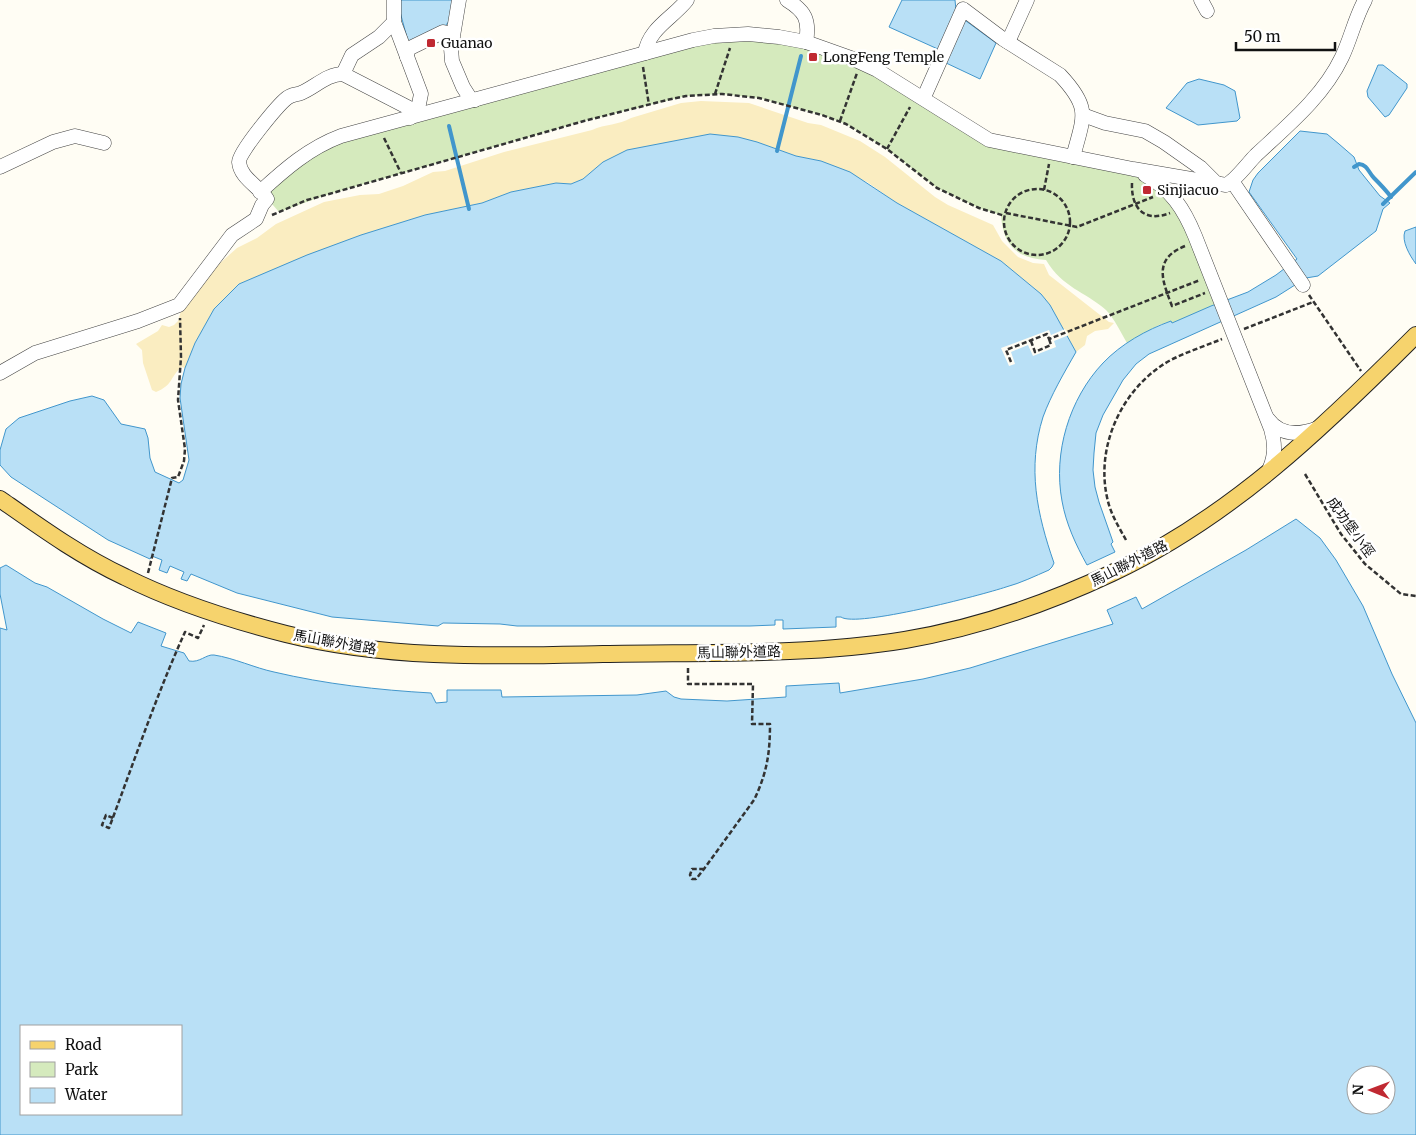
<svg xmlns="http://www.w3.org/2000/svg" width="1416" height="1135" viewBox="0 0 1416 1135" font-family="Merriweather,'Noto Sans TC',serif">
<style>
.green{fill:#d5eabd}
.sand{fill:#faedc1}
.water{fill:#b9e0f6;stroke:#4196cc;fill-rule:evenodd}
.pier{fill:#fffdf4}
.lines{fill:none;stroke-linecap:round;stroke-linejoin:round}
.stream{stroke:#4196cc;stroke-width:4}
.minor-casing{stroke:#444;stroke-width:15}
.major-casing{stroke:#222;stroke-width:18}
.path{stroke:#333;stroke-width:2.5;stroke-dasharray:5 2.5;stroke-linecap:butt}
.minor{stroke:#fff;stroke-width:14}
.major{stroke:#f6d36d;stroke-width:16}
.poi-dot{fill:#c02932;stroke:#fff;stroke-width:2}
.labels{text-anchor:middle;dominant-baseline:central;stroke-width:5;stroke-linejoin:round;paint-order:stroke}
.poi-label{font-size:14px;fill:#111;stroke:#fff;text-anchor:start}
.street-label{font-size:14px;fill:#111;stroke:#fff}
</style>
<rect width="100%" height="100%" fill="#fffdf4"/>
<path class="green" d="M714,36L822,46L990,140L1133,169L1170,193L1221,303L1172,323L1171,321L1159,325L1127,343C1121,333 1114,318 1106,310C1084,291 1063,288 1046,260C1016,258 1003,245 1001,215L979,208L937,188L887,149L846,124L822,115L759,98L722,94L686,96L584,121L329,194L279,212L265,196L306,153Z"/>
<path class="sand" d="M701,101L749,103L808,123L821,125L860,141L885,157L935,197L948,205L993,225L1002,241L1018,257L1033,263L1044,264L1049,275L1109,322L1114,323L1108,329L1095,331L1087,336L1085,345L1076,352L1050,305L1041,294L1001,261L897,203L867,182L821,161L796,156L757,142L603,162L583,179L571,184L556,183L511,192L482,203L425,215L361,235L239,284L195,343L185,368L181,367C169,379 173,385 156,392L152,390L143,363L142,350L136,344L158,331L162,325L169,327L174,325L178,321L181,311L219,264L237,248L257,238L276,224L324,202L360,195L379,194L403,186L433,172L445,171L504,152L592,130C605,124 619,125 631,118L681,103Z"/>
<g class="water">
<polygon points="399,0 454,0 452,18 445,26 409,45 399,8"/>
<polygon points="902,0 955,0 956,10 940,50 889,27"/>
<polygon points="962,18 996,43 980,79 944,62"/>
<polygon points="1378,65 1383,65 1407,84 1407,88 1389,115 1385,117 1368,97 1367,91"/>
<polygon points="1199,79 1224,85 1235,91 1240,118 1237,121 1198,125 1166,108 1187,83"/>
<path d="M1300,131L1327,134L1339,144L1354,157L1359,170L1380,196L1390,203L1383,209L1376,231L1318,276L1306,278L1276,297L1149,354L1136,364L1123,380L1103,415L1096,433L1094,453L1093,470L1095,487L1099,502L1113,542L1111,544L1115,552L1087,565C1076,545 1066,524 1062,501C1053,453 1069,399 1103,363C1121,344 1146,330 1171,321L1172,323L1211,306L1248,292L1276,275L1297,259L1249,192L1253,180L1258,173Z"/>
<path d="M710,134L738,137L757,142L796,156L821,161L850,172L897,203L1001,261L1041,294L1050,305L1076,352C1064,373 1051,395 1043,417C1027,468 1037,514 1054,563L1052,567L1049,570C1035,576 1021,583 1006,587C982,595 856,628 841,617H836V627L783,629V620H775V625L750,626H517L500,624L443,623L438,626L332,617L237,593L191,574L187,581L181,579L184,572L170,566L167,573L159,570L162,560L152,556L150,559L108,540L11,477L0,465V450L6,429L19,418L70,401L92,396L104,400L121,424L145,429L148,438L150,458L155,472L179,483L183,480L189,460L180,398L181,384L185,368L195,343L214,309L239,284L307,255L361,235L425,215L482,203L511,192L556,183L571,184L583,179L603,162L627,150Z"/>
<path d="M1416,227V264C1410,256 1401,241 1405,231Z"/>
<path d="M1296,519L1320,538L1336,560L1363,606L1392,674L1416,723V1135H0V628L7,630L0,594V568L6,565L35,583L47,587L103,619L131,633L138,622L166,633L161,646L184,653L189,661C200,663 206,654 214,655C234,658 255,668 274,672C325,684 378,690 431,693L436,703L447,702V690H501L502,697L637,695L666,691L674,697L681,699L727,701L786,697V686L839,683L840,693L923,679L970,668L1113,624L1107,610L1136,597L1142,609L1246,550ZM21,1026H181V1114H21ZM1356,1075H1386V1105H1356Z"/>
</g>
<polygon class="pier" points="1065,329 1069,335 1054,341 1056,347 1033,356 1028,345 1011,352 1015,364 1009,366 1001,348 1049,330 1051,335"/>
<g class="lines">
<g class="stream">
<polyline points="449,126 469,209"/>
<polyline points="777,151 801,56"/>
<path d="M1354,167L1359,164C1368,165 1368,172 1374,178C1380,184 1386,190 1391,197"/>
<polyline points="1383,204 1416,172"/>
</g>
<defs>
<g id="minor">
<polyline points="394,0 394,22 421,94 418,109 410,118"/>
<polyline points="459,0 451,48 452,61 463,87 470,98 475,100"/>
<path d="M787,0C805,11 810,20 806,42"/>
<polyline points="1201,0 1207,11"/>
<polyline points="1008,42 1027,0"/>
<path d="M645,53C649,28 673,18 687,0"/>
<polyline points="407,57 408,49 443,32 451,34 453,39"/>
<polyline points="343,74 352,55 379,37 394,22"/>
<path d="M924,97L963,9L1003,39L1060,75C1091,108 1084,116 1073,157"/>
<polyline points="1083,115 1105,123 1145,131 1164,142 1201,168 1216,183"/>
<polyline points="0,167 53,142 75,136 104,143"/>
<path d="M1145,175C1171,189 1184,209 1195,236L1271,429C1276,446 1275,459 1267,474"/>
<polyline points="1232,181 1303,285"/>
<path d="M260,192C285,169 309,148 341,136L693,40L714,36L748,34L779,37L806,42L851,58L877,70L989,140L1133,169L1226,185C1235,181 1248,163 1256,155C1287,126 1323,97 1342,57C1351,38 1355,18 1365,0"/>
<path d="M0,373L35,353L138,321L179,305L232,235L256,219L262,205L267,199C260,187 240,178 239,162C239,152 278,105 287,98C292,94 296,95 301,93C315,87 327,74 343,74L413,110L415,114"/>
<path d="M1268,419C1280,436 1300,435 1318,428"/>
</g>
<path id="major" d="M0,499C40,527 80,556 125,577C175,602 231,620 286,634C390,660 497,656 603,654C703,652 806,656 905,640C976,628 1046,604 1112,573C1230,518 1324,427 1416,335"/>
</defs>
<use href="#minor" class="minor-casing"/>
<use href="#major" class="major-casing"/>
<g class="path">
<polyline points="643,67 649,105"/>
<polyline points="715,94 730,48"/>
<polyline points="840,121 857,73"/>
<polyline points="384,138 401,173"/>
<polyline points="887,149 910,107"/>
<path d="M1132,183C1131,208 1144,223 1170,213"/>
<circle cx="1037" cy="222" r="33"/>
<polyline points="1044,190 1049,164"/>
<polyline points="1006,213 1077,227 1153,197"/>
<polyline points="272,215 307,200 329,194 584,121 667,100 686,96 722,94 759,98 822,115 846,124 887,149 937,188 979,208 1005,216"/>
<path d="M1185,246C1153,259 1162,280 1172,306L1205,293"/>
<polyline points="1309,295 1361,371"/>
<polyline points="1244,329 1313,302"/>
<polyline points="1031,341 1035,352 1051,345 1049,339"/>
<polyline points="1011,362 1006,350 1047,334 1049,339 1200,280"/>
<polyline points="1305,474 1341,534 1365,564 1401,594 1416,596"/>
<path d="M1126,540C1120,529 1113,518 1109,505C1093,451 1120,389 1169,361C1186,352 1205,346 1222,339"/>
<polyline points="148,573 172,478 178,477 184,461 185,449 178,400 181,357 180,318"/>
<path d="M688,668V684H753L752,724H770C770,753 767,773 754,800L704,869L696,879H692L690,875L692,869H704"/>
<path d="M113,818L106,815L102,825L109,828C134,762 156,696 185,632L198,638L204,625"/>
</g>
<use href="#minor" class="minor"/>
<use href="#major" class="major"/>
</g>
<g class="poi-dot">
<rect x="426" y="38" width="10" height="10" rx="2.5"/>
<rect x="808" y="52" width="10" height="10" rx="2.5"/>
<rect x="1142" y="185" width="10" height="10" rx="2.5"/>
</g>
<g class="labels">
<g class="poi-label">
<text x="441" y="43">Guanao</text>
<text x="823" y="57">LongFeng Temple</text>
<text x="1157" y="190">Sinjiacuo</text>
</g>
<g class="street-label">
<text transform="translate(1351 527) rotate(54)">成功堡小徑</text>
<text transform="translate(1129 563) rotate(-27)">馬山聯外道路</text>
<text transform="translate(335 642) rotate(10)">馬山聯外道路</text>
<text transform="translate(739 652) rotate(-1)">馬山聯外道路</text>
</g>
</g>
<rect x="20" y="1025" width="162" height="90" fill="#ffffff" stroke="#a0a0a0"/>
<rect x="30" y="1041" width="25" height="8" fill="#f6d36d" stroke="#a0a0a0"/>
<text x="65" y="1050" font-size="15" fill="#111111">Road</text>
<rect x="30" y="1062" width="25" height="15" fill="#d5eabd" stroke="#a0a0a0"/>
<text x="65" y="1075" font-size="15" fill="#111111">Park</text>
<rect x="30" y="1088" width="25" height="15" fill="#b9e0f6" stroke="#a0a0a0"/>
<text x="65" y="1100" font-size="15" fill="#111111">Water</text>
<g transform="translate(1371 1090) rotate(271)"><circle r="24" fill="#ffffff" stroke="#a0a0a0"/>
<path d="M0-4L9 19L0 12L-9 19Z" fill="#c02932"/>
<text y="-8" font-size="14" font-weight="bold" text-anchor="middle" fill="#111111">N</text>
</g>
<path d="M1236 42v8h99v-8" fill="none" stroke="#111111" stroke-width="2.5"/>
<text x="1244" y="42" font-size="15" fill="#111111" stroke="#ffffff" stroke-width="4" paint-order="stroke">50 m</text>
</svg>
